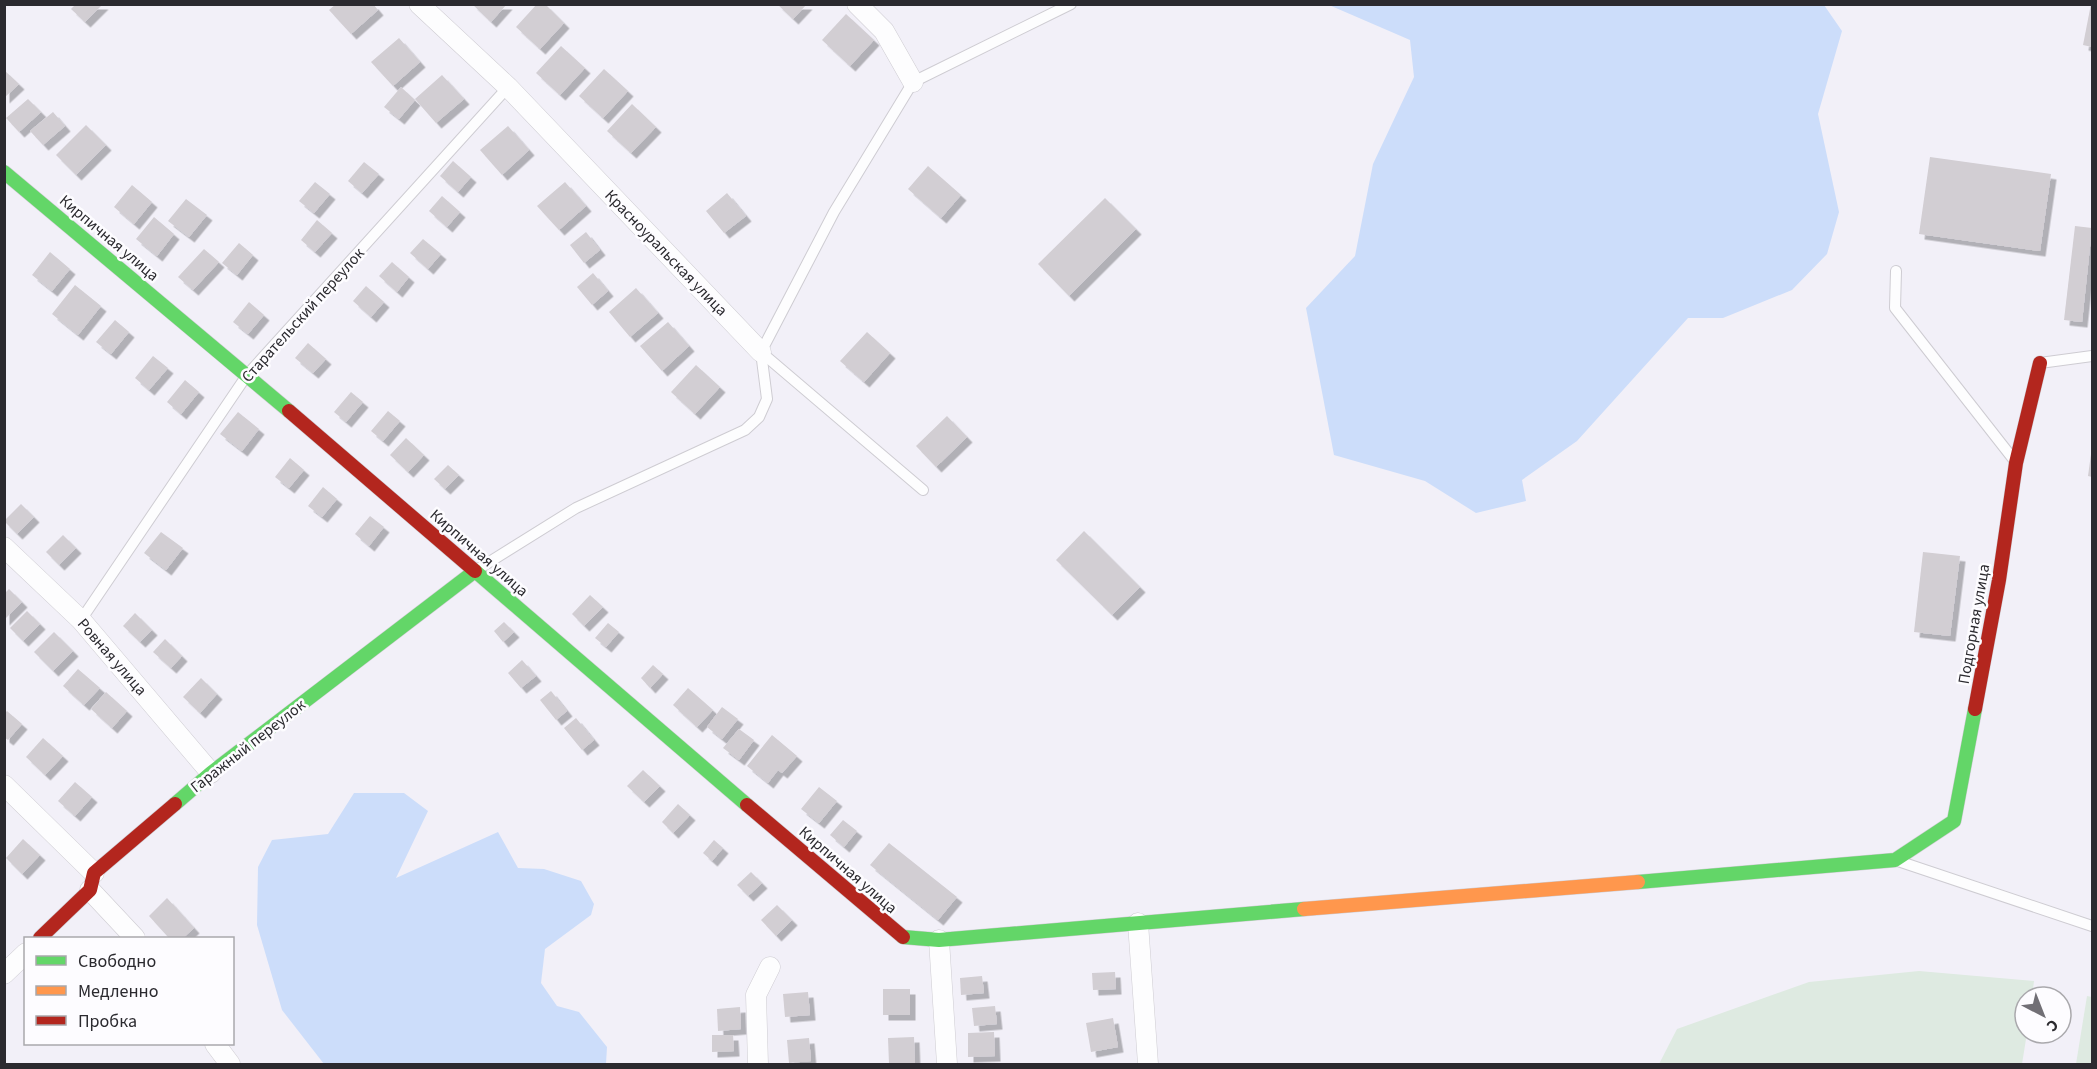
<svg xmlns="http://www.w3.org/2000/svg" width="2097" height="1069" viewBox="0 0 2097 1069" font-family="'Source Sans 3',sans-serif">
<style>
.green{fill:#deeae1}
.water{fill:#ccddfa}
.building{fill:#d2ced3;filter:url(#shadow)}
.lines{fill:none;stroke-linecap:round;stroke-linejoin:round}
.lane-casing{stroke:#ceccd2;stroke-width:12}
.street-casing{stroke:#ceccd2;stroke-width:21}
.fast-casing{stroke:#ceccd2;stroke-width:15}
.slow-casing{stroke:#ceccd2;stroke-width:15}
.jam-casing{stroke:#ceccd2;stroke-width:15}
.lane{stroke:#fdfdfe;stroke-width:10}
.street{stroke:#fdfdfe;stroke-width:20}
.fast{stroke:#63d668;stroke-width:14}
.slow{stroke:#ff974d;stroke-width:14}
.jam{stroke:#b3261e;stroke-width:14}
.labels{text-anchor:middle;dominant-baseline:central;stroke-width:5;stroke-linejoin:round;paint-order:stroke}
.street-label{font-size:16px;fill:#2b2a2f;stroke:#fdfcff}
</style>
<defs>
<filter id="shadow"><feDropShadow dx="5.5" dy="5.5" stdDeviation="0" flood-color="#0004"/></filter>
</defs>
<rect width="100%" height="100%" fill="#f2f0f8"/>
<g class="green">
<polygon points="1919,971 2034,981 2032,997 2025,997 2027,1033 2022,1064 1659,1064 1677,1029 1809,982"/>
<polygon points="2087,996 2092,997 2092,1064 2076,1064"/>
</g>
<g class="water">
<polygon points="1329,5 1824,5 1842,31 1818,114 1839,212 1827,254 1792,290 1723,318 1688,318 1577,441 1522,480 1526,501 1476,513 1425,481 1334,455 1306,308 1355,256 1373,164 1414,77 1410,40"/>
<polygon points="354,793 404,793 428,811 396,878 498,832 518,868 544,869 581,881 594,904 591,915 545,949 541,983 557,1006 579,1012 607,1047 606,1064 324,1064 282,1010 257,925 258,867 272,840 328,834"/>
</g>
<g class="building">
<polygon points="76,4 103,4 85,22 71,9"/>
<polygon points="336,4 373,4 378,10 351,34 329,10"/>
<polygon points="472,4 507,4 491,22"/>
<polygon points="537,4 545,4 564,23 540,49 516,27"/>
<polygon points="777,4 807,4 793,19"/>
<polygon points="2091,4 2092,4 2092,47 2083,45"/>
<polygon points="846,14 874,40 850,66 822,40"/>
<polygon points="399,38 420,62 393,86 371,62"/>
<polygon points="561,46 585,68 560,95 536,73"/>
<polygon points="604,69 628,91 603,118 579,96"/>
<polygon points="4,70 19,84 4,98"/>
<polygon points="442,75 464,99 436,123 415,99"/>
<polygon points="401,87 415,100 399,119 384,107"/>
<polygon points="28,99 41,112 19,132 6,118"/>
<polygon points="632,104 656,127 631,153 607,131"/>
<polygon points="53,112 65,126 43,145 30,131"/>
<polygon points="86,125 106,145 76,175 56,155"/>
<polygon points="508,126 529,150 502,175 480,150"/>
<polygon points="1930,157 2051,174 2040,251 1919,234"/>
<polygon points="453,161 471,177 458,192 440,176"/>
<polygon points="364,162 379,174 362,193 348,181"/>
<polygon points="928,166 961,195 941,218 908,189"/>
<polygon points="315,182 330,194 314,213 299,201"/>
<polygon points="565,182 586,206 559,230 537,206"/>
<polygon points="132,185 152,202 134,224 114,207"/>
<polygon points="727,193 746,216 724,233 706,211"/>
<polygon points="442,196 460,212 447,227 429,211"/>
<polygon points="1105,198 1136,229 1069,296 1038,264"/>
<polygon points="186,199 207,215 189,237 168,221"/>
<polygon points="154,217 174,234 157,256 136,239"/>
<polygon points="317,220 332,233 315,252 301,240"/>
<polygon points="2075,226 2092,228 2082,322 2064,320"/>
<polygon points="586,232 600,250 584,263 570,245"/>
<polygon points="423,239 441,254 428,269 410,253"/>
<polygon points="239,243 253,255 237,275 222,263"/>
<polygon points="204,249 219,262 193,290 178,277"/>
<polygon points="50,252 70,269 52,291 32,275"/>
<polygon points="392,262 409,277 397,292 379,276"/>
<polygon points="593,273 608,291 592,305 577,287"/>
<polygon points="75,285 101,306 78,335 52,314"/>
<polygon points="366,286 384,302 371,317 353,301"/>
<polygon points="636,288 658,313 630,337 609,312"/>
<polygon points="249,302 264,315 248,334 233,322"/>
<polygon points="115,320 129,332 111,354 96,342"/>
<polygon points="668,322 689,346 662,371 640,346"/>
<polygon points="867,332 890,353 864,382 840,361"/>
<polygon points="308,343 326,359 313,373 295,358"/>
<polygon points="153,356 168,368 149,390 135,378"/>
<polygon points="696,365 720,387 695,414 671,392"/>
<polygon points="185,380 199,392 181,414 167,402"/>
<polygon points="351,392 363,402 346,422 334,412"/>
<polygon points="388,411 400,421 383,441 371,431"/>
<polygon points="238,412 259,429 242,451 220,434"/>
<polygon points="947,416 967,437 936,467 916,446"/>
<polygon points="406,438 424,455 408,472 390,455"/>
<polygon points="2091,454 2092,454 2092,477 2088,476"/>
<polygon points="290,458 304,470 289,488 275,477"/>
<polygon points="448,465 459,475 445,489 434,479"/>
<polygon points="323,487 337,499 322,517 308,506"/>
<polygon points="21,504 34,517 17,534 4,521"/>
<polygon points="370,516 384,527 369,546 355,534"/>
<polygon points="1084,531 1140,587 1112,615 1056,560"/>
<polygon points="161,532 183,548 166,570 144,553"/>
<polygon points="63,535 76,548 59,565 46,552"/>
<polygon points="1923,552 1960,556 1950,636 1914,632"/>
<polygon points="9,589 22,602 4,620 4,594"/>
<polygon points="590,595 603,607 584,626 572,614"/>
<polygon points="27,611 40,624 23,641 10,628"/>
<polygon points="135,613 152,630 140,642 123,626"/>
<polygon points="504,622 514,632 503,642 494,631"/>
<polygon points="608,623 619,632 606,647 595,638"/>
<polygon points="54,632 73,651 53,671 34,652"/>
<polygon points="165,639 182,656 171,668 153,652"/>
<polygon points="522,660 536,676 521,688 508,673"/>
<polygon points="653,665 663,674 650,688 641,678"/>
<polygon points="78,669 100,688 84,705 63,686"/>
<polygon points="201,678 217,694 200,713 183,697"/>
<polygon points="688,688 713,710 697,727 673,705"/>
<polygon points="551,691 567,711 556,720 540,700"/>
<polygon points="106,692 127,711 112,728 91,709"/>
<polygon points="722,707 738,719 722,739 707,727"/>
<polygon points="7,711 22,724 8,740 4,737 4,714"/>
<polygon points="576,718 594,740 582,750 564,728"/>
<polygon points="739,729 754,740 739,760 723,748"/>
<polygon points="772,735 797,756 782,773 778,770 768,783 747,766"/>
<polygon points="43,738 63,756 45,775 26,757"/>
<polygon points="643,770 660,786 644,802 627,786"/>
<polygon points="75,782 92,797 75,816 58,801"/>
<polygon points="819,787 837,801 819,823 801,809"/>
<polygon points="678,804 690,815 673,833 662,822"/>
<polygon points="843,820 857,831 844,847 830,835"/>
<polygon points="23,839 40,855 22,874 6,858"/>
<polygon points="714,840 723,848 712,861 703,853"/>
<polygon points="889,843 957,897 938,920 870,865"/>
<polygon points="751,872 762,883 748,896 737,885"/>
<polygon points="167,898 194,928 183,938 169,938 149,916"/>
<polygon points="777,905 792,920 776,936 761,920"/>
<polygon points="1115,972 1116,989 1093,990 1092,973"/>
<polygon points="982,976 984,993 961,995 960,978"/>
<rect x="883" y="989" width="27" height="26"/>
<polygon points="808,992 810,1015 785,1017 783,994"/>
<polygon points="995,1006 997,1024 974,1026 972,1008"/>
<polygon points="740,1007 741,1029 718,1031 717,1009"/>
<polygon points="1113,1018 1118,1047 1091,1052 1086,1023"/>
<polygon points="994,1032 995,1056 968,1057 968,1033"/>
<polygon points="712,1035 733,1035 734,1051 712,1052"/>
<polygon points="914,1037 915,1064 889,1064 888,1038"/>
<polygon points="809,1038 811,1061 789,1063 787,1040"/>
</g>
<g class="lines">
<defs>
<g id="lane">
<polyline points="1896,271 1895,308 2014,460"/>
<polyline points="761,352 923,490"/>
<polyline points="2040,363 2092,356"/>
<polyline points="475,571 576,508 745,430 759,417 767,399 761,352 834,212 913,82 1071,4"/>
<polyline points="81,620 247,375 508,87"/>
<polyline points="1898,861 2092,926"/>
</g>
<g id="street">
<polyline points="419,4 508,87 761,352"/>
<polyline points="857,4 884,31 913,82"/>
<polyline points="4,547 81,620 211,773"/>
<polyline points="4,785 94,873"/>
<polyline points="90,890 135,938"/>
<polyline points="1138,923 1148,1064"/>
<polyline points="939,940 947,1064"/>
<polyline points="4,974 26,953"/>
<polyline points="215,1044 230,1064"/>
<polyline points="758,1064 756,995 770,967"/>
</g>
<g id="fast">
<polyline points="4,172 289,411"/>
<polyline points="475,571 747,805"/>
<polyline points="175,804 211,773 475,571"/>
<polyline points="1638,882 1895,860 1954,821 1975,709"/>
<polyline points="903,937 939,940 1304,909"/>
</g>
<polyline id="slow" points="1304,909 1638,882"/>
<g id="jam">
<polyline points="289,411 475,571"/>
<polyline points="1975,709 1999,580 2016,463 2040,363"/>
<polyline points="747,805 903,937"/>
<polyline points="40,938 90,890 94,873 175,804"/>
</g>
</defs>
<use href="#lane" class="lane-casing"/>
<use href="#street" class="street-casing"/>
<use href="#fast" class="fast-casing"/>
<use href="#slow" class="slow-casing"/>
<use href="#jam" class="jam-casing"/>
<use href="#lane" class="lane"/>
<use href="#street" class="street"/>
<use href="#fast" class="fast"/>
<use href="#slow" class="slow"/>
<use href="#jam" class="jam"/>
</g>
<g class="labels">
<g class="street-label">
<text transform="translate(109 238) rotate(40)">Кирпичная улица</text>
<text transform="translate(666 253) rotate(46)">Красноуральская улица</text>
<text transform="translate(303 315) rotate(-48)">Старательский переулок</text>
<text transform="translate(479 553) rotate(41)">Кирпичная улица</text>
<text transform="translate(1974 624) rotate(-80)">Подгорная улица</text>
<text transform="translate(112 657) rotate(49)">Ровная улица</text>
<text transform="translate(248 746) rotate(-38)">Гаражный переулок</text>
<text transform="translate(848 870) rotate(41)">Кирпичная улица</text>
</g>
</g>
<rect width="2097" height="1069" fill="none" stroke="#2b2a2f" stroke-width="12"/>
<rect x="24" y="937" width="210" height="108" fill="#fdfcff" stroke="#a9a8ac" stroke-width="1.5"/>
<rect x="36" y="956" width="30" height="9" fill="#63d668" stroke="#a9a8ac" stroke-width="1.5"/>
<text x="78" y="967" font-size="18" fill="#2b2a2f">Свободно</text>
<rect x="36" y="986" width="30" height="9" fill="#ff974d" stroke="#a9a8ac" stroke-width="1.5"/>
<text x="78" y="997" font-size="18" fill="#2b2a2f">Медленно</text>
<rect x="36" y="1016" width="30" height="9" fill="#b3261e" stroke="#a9a8ac" stroke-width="1.5"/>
<text x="78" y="1027" font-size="18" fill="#2b2a2f">Пробка</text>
<g transform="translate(2043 1015) rotate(138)"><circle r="28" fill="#fdfcff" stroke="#a9a8ac" stroke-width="1.5"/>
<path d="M0-4.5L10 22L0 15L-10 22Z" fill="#716f75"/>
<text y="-9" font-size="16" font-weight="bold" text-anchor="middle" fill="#2b2a2f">С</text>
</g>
</svg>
